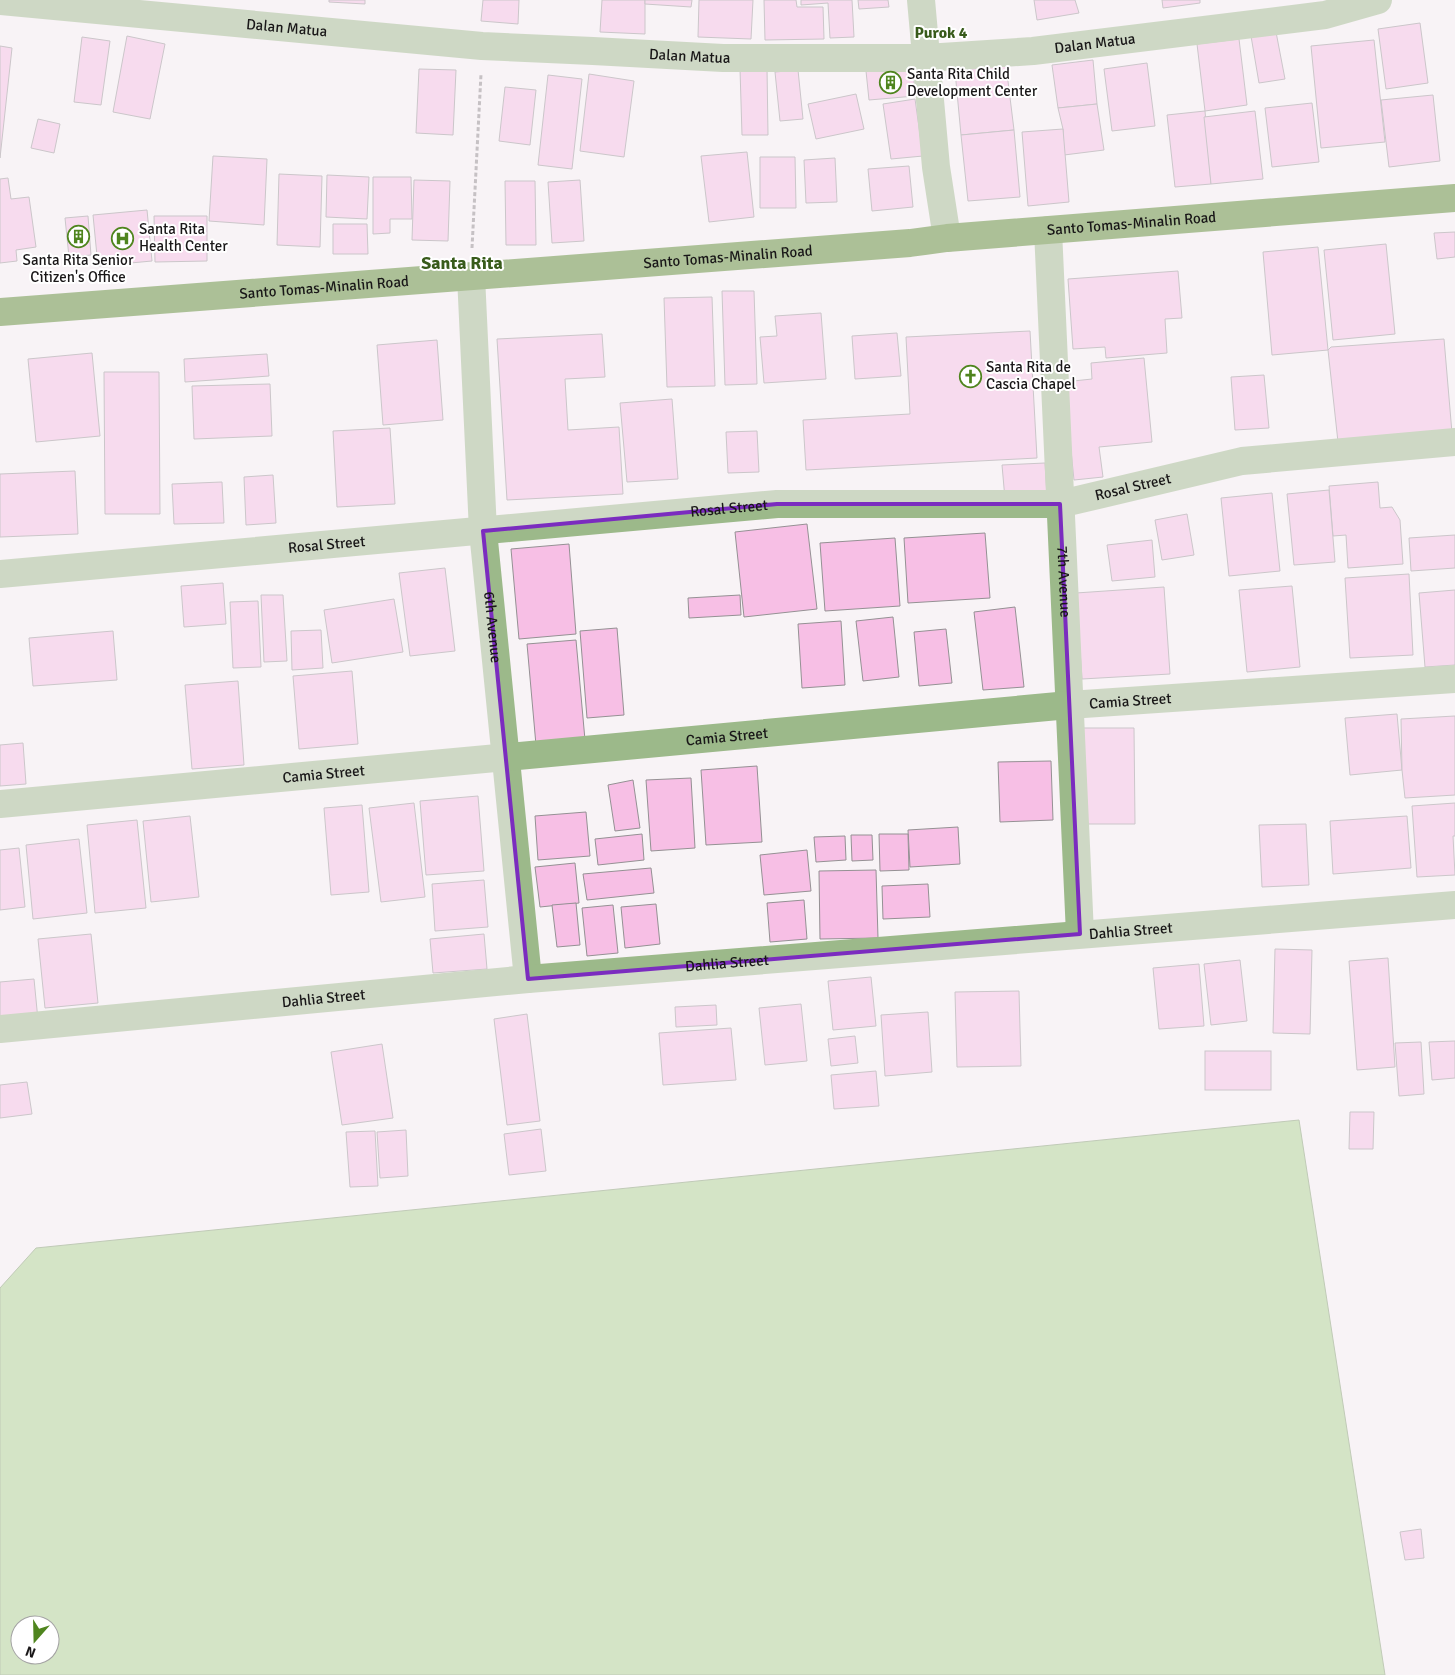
<svg xmlns="http://www.w3.org/2000/svg" width="1455" height="1675" viewBox="0 0 1455 1675" font-family="Signika,sans-serif">
<style>
.water{fill:#a8d28d;stroke:#7d9a6a;fill-rule:evenodd}
.building{fill:#f7bfe5;stroke:#959194}
.lines{fill:none;stroke-linecap:round;stroke-linejoin:round}
.path{stroke:#8a8688;stroke-width:3;stroke-dasharray:4 2.5;stroke-linecap:butt}
.minor{stroke:#9cb98a;stroke-width:28}
.major{stroke:#518425;stroke-width:28}
.marked{fill:none;stroke:#7b2cbf;stroke-width:4;stroke-linejoin:round}
.labels{text-anchor:middle;dominant-baseline:central;stroke-width:4;stroke-linejoin:round;paint-order:stroke}
.street-label{font-size:15px;fill:#191718;stroke:#fff}
.poi-label{font-size:15px;fill:#191718;stroke:#fff;text-anchor:start}
.neighbourhood-label{font-size:16px;font-weight:bold;fill:#385b1b;stroke:#fff}
.quarter-label{font-size:18px;font-weight:bold;fill:#385b1b;stroke:#fff}
</style>
<rect width="100%" height="100%" fill="#f8f3f6"/>
<path class="water" d="M1299,1120L1385,1675H0V1288L36,1248ZM20,1625H50V1655H20Z"/>
<g class="building">
<polygon points="329,0 365,0 365,4 329,2"/>
<polygon points="483,0 519,0 518,24 481,21"/>
<polygon points="602,0 645,0 645,34 600,32"/>
<polygon points="645,0 692,0 691,7 645,4"/>
<polygon points="699,0 753,0 751,39 698,37"/>
<polygon points="764,0 796,0 797,7 823,7 824,39 765,40"/>
<polygon points="801,0 852,0 854,37 830,38 828,3 801,5"/>
<polygon points="858,0 888,0 889,7 859,9"/>
<polygon points="1034,0 1075,0 1079,13 1037,20"/>
<polygon points="1162,0 1200,0 1200,3 1163,8"/>
<polygon points="1420,23 1428,83 1386,89 1378,29"/>
<polygon points="1276,32 1285,79 1259,83 1251,36"/>
<polygon points="127,36 165,44 150,119 113,112"/>
<polygon points="82,37 110,41 101,105 74,102"/>
<polygon points="1239,39 1247,105 1205,111 1197,44"/>
<polygon points="1374,40 1385,142 1321,148 1311,46"/>
<polygon points="0,46 12,48 0,158"/>
<polygon points="1093,60 1097,104 1058,108 1052,65"/>
<polygon points="1147,63 1155,126 1112,131 1104,69"/>
<polygon points="1006,65 1014,130 961,135 955,71"/>
<polygon points="913,67 915,96 869,100 866,71"/>
<polygon points="767,68 768,135 742,135 740,69"/>
<polygon points="419,69 456,70 453,135 416,133"/>
<polygon points="798,70 803,119 780,121 775,72"/>
<polygon points="589,74 634,81 624,157 580,151"/>
<polygon points="548,75 582,79 572,169 538,165"/>
<polygon points="505,87 536,90 530,145 499,141"/>
<polygon points="856,94 864,129 816,139 808,104"/>
<polygon points="1433,95 1440,161 1389,167 1381,100"/>
<polygon points="915,99 923,156 891,159 883,104"/>
<polygon points="1312,103 1319,162 1272,167 1265,108"/>
<polygon points="1097,104 1104,150 1064,155 1063,129 1058,108"/>
<polygon points="1205,111 1211,184 1175,187 1167,115"/>
<polygon points="1255,111 1263,179 1211,184 1204,117"/>
<polygon points="38,119 60,124 54,153 31,148"/>
<polygon points="1063,129 1069,202 1028,206 1022,132"/>
<polygon points="1014,130 1020,197 968,201 961,135"/>
<polygon points="747,152 754,217 709,222 701,156"/>
<polygon points="213,156 267,159 264,225 209,221"/>
<polygon points="760,157 795,157 796,208 760,208"/>
<polygon points="835,158 837,202 806,203 804,160"/>
<polygon points="909,166 913,207 872,211 868,169"/>
<polygon points="279,174 322,176 320,247 277,245"/>
<polygon points="327,175 369,177 367,219 326,217"/>
<polygon points="373,177 411,177 412,219 390,219 390,233 373,234"/>
<polygon points="8,178 11,199 29,197 36,247 16,250 17,261 0,263 0,179"/>
<polygon points="414,180 450,181 448,241 412,240"/>
<polygon points="580,180 584,241 552,243 548,182"/>
<polygon points="505,181 535,181 536,245 506,245"/>
<polygon points="147,210 152,261 98,266 93,215"/>
<polygon points="88,216 91,255 69,257 65,218"/>
<polygon points="154,216 207,216 207,261 155,262"/>
<polygon points="333,224 367,224 368,254 333,254"/>
<polygon points="1455,232 1455,257 1437,259 1434,233"/>
<polygon points="1386,244 1395,334 1333,340 1324,250"/>
<polygon points="1318,247 1328,350 1272,355 1263,252"/>
<polygon points="1178,271 1182,318 1165,319 1167,353 1106,358 1105,347 1073,349 1068,279"/>
<polygon points="722,291 754,291 757,384 725,385"/>
<polygon points="712,297 715,386 667,387 664,298"/>
<polygon points="821,313 826,379 764,383 760,337 777,336 775,316"/>
<polygon points="1030,331 1037,458 806,470 803,420 910,414 906,337"/>
<polygon points="897,333 901,376 855,379 852,336"/>
<polygon points="602,334 605,377 565,379 568,430 619,427 623,494 507,500 497,339"/>
<polygon points="1444,339 1452,433 1338,442 1328,350 1331,347"/>
<polygon points="437,340 443,420 383,425 377,345"/>
<polygon points="92,353 100,436 36,442 28,359"/>
<polygon points="267,354 269,376 185,382 184,359"/>
<polygon points="1144,358 1152,442 1099,447 1103,477 1074,480 1064,382 1092,379 1091,363"/>
<polygon points="104,372 159,372 160,514 105,514"/>
<polygon points="1264,375 1269,428 1235,430 1231,377"/>
<polygon points="270,384 272,436 194,439 192,386"/>
<polygon points="672,399 678,479 627,482 620,403"/>
<polygon points="390,428 395,504 337,507 333,431"/>
<polygon points="757,431 759,472 728,473 726,432"/>
<polygon points="1045,463 1047,496 1005,499 1002,465"/>
<polygon points="75,471 78,534 0,537 0,474"/>
<polygon points="273,475 276,523 246,525 244,477"/>
<polygon points="222,482 224,523 174,524 172,484"/>
<polygon points="1378,482 1380,508 1392,507 1400,520 1403,564 1348,568 1346,535 1333,536 1329,486"/>
<polygon points="1329,490 1335,562 1294,565 1287,494"/>
<polygon points="1272,493 1280,571 1229,576 1221,498"/>
<polygon points="1187,514 1194,555 1162,560 1155,520"/>
<polygon points="807,524 817,609 744,617 735,532"/>
<polygon points="985,533 990,598 908,603 904,538"/>
<polygon points="1455,535 1455,568 1411,571 1409,538"/>
<polygon points="895,538 900,606 825,611 820,543"/>
<polygon points="1152,540 1155,577 1112,581 1107,545"/>
<polygon points="569,544 576,634 519,639 511,549"/>
<polygon points="445,568 455,651 410,656 399,573"/>
<polygon points="1409,574 1413,655 1350,658 1345,578"/>
<polygon points="223,583 226,624 184,627 181,586"/>
<polygon points="1292,586 1300,667 1247,672 1239,590"/>
<polygon points="1164,587 1170,674 1082,679 1076,593"/>
<polygon points="1455,590 1455,665 1425,667 1419,593"/>
<polygon points="261,595 283,595 287,661 264,662"/>
<polygon points="740,595 741,615 689,618 688,598"/>
<polygon points="394,599 403,652 332,663 324,610"/>
<polygon points="258,601 261,667 233,668 230,602"/>
<polygon points="1015,607 1024,687 983,690 974,612"/>
<polygon points="893,617 899,677 863,681 856,621"/>
<polygon points="841,621 845,685 802,688 798,624"/>
<polygon points="617,628 624,715 587,718 580,631"/>
<polygon points="946,629 952,683 919,686 914,632"/>
<polygon points="321,630 323,668 292,670 291,631"/>
<polygon points="113,631 117,680 33,686 29,638"/>
<polygon points="576,640 585,740 536,745 527,644"/>
<polygon points="352,671 358,744 299,749 293,676"/>
<polygon points="238,681 244,765 192,769 185,685"/>
<polygon points="1397,714 1402,770 1350,775 1345,718"/>
<polygon points="1455,716 1455,795 1405,798 1402,770 1401,719"/>
<polygon points="1078,728 1134,728 1135,824 1080,824"/>
<polygon points="23,743 26,784 0,786 0,745"/>
<polygon points="1051,761 1053,820 1000,822 998,762"/>
<polygon points="757,766 762,842 706,845 701,770"/>
<polygon points="691,778 695,848 651,851 646,780"/>
<polygon points="633,780 640,828 615,831 608,785"/>
<polygon points="478,796 484,871 426,875 420,801"/>
<polygon points="414,803 425,897 381,902 369,808"/>
<polygon points="1455,803 1455,836 1453,836 1455,875 1417,877 1412,806"/>
<polygon points="362,805 369,892 331,895 324,808"/>
<polygon points="586,812 590,856 538,860 535,816"/>
<polygon points="190,816 199,897 151,902 143,821"/>
<polygon points="1407,816 1411,868 1333,874 1330,821"/>
<polygon points="137,820 146,908 95,913 87,825"/>
<polygon points="1306,824 1309,885 1262,887 1259,825"/>
<polygon points="958,827 960,864 910,867 908,830"/>
<polygon points="642,834 644,860 598,865 595,839"/>
<polygon points="879,834 908,834 909,870 880,871"/>
<polygon points="851,835 872,835 873,860 852,861"/>
<polygon points="845,836 846,860 816,862 814,837"/>
<polygon points="79,839 87,913 33,919 26,845"/>
<polygon points="19,848 25,907 0,910 0,850"/>
<polygon points="807,850 811,891 764,895 760,855"/>
<polygon points="575,863 579,903 540,907 535,867"/>
<polygon points="651,868 654,893 587,900 583,874"/>
<polygon points="876,870 878,938 820,939 819,871"/>
<polygon points="484,880 488,927 435,931 432,884"/>
<polygon points="928,884 930,917 883,919 882,886"/>
<polygon points="804,900 807,939 770,942 767,903"/>
<polygon points="576,903 580,945 557,947 552,905"/>
<polygon points="656,904 660,944 625,948 621,907"/>
<polygon points="613,905 618,953 587,956 582,908"/>
<polygon points="91,934 98,1003 45,1008 38,939"/>
<polygon points="484,934 487,969 433,973 430,939"/>
<polygon points="1275,949 1312,950 1310,1034 1273,1033"/>
<polygon points="1388,958 1395,1067 1357,1070 1349,961"/>
<polygon points="1240,960 1247,1021 1211,1025 1204,964"/>
<polygon points="1199,964 1204,1026 1159,1029 1153,968"/>
<polygon points="871,977 876,1026 833,1030 828,981"/>
<polygon points="34,979 38,1020 0,1024 0,982"/>
<polygon points="1019,991 1021,1066 957,1067 955,992"/>
<polygon points="801,1004 807,1061 765,1065 759,1008"/>
<polygon points="716,1005 717,1025 676,1027 675,1007"/>
<polygon points="928,1012 932,1072 885,1076 881,1015"/>
<polygon points="527,1014 540,1121 507,1125 494,1019"/>
<polygon points="731,1028 736,1080 663,1085 659,1033"/>
<polygon points="855,1036 858,1063 831,1066 828,1039"/>
<polygon points="1455,1041 1455,1078 1432,1080 1429,1042"/>
<polygon points="1421,1042 1424,1094 1399,1096 1395,1043"/>
<polygon points="382,1044 393,1118 342,1125 331,1052"/>
<rect x="1205" y="1051" width="66" height="39"/>
<polygon points="876,1071 879,1106 834,1109 831,1075"/>
<polygon points="27,1082 32,1114 0,1118 0,1085"/>
<polygon points="1350,1112 1374,1112 1373,1149 1349,1149"/>
<polygon points="541,1129 546,1171 509,1175 504,1134"/>
<polygon points="406,1130 408,1176 380,1178 377,1132"/>
<polygon points="375,1131 378,1186 350,1187 346,1132"/>
<polygon points="1421,1529 1424,1558 1405,1560 1400,1532"/>
</g>
<g class="lines">
<polyline class="path" points="472,248 481,74"/>
<g class="minor">
<polyline points="921,0 936,167 947,238"/>
<path id="s1" d="M0,1L482,46L593,51L723,58H926L1033,51L1325,15L1378,0"/>
<path id="s2" d="M1048,230L1080,934"/>
<path id="s3" d="M471,276L483,531L528,979"/>
<path id="s4" d="M0,574L777,504H1060L1242,461L1455,442"/>
<path id="s5" d="M0,804L1069,705L1455,679"/>
<path id="s6" d="M0,1029L528,979L1455,905"/>
</g>
<path class="major" id="s7" d="M0,312L910,243L947,238L1455,198"/>
</g>
<path d="M0 0H1455V1675H0ZM777,504H1060L1080,934L528,979L483,531Z" fill="#f8f3f6" fill-opacity=".55" fill-rule="evenodd"/>
<path class="marked" d="M777,504H1060L1080,934L528,979L483,531Z"/>
<defs>
<symbol id="building-ring" viewBox="-11 -11 22 22"><circle r="9.5" fill="#fff" stroke="#4f851e" stroke-width="1.5"/><path d="M-4-6H4V6H1V3H-1V6H-4ZM-2.5-4.3h1.7v1.8h-1.7ZM.8-4.3h1.7v1.8H.8ZM-2.5-1h1.7V.8h-1.7ZM.8-1h1.7V.8H.8Z" fill="#4f851e"/></symbol>
<symbol id="hospital-ring" viewBox="-11 -11 22 22"><circle r="9.5" fill="#fff" stroke="#4f851e" stroke-width="1.5"/><path d="M-5-5h3v3.5h4V-5h3V5h-3V1.5h-4V5h-3Z" fill="#4f851e"/></symbol>
<symbol id="church-ring" viewBox="-11 -11 22 22"><circle r="9.5" fill="#fff" stroke="#4f851e" stroke-width="1.5"/><path d="M-1.2-6h2.4v3.5h3.3v2.4h-3.3V6h-2.4V-.1h-3.3v-2.4h3.3Z" fill="#4f851e"/></symbol>
</defs>
<g fill-rule="evenodd">
<use href="#building-ring" x="878" y="70" width="25" height="25"/>
<use href="#building-ring" x="66" y="224" width="25" height="25"/>
<use href="#hospital-ring" x="110" y="226" width="25" height="25"/>
<use href="#church-ring" x="958" y="364" width="25" height="25"/>
</g>
<g class="labels">
<g class="street-label">
<text stroke="none"><textPath href="#s1" startOffset="288">Dalan Matua</textPath></text>
<text stroke="none"><textPath href="#s1" startOffset="1098">Dalan Matua</textPath></text>
<text stroke="none"><textPath href="#s1" startOffset="692">Dalan Matua</textPath></text>
<text stroke="none"><textPath href="#s7" startOffset="1135">Santo Tomas-Minalin Road</textPath></text>
<text stroke="none"><textPath href="#s7" startOffset="730">Santo Tomas-Minalin Road</textPath></text>
<text stroke="none"><textPath href="#s7" startOffset="325">Santo Tomas-Minalin Road</textPath></text>
<text stroke="none"><textPath href="#s4" startOffset="1138">Rosal Street</textPath></text>
<text stroke="none"><textPath href="#s4" startOffset="732">Rosal Street</textPath></text>
<text stroke="none"><textPath href="#s4" startOffset="328">Rosal Street</textPath></text>
<text stroke="none"><textPath href="#s2" startOffset="352">7th Avenue</textPath></text>
<text stroke="none"><textPath href="#s3" startOffset="352">6th Avenue</textPath></text>
<text stroke="none"><textPath href="#s5" startOffset="1135">Camia Street</textPath></text>
<text stroke="none"><textPath href="#s5" startOffset="730">Camia Street</textPath></text>
<text stroke="none"><textPath href="#s5" startOffset="325">Camia Street</textPath></text>
<text stroke="none"><textPath href="#s6" startOffset="1135">Dahlia Street</textPath></text>
<text stroke="none"><textPath href="#s6" startOffset="730">Dahlia Street</textPath></text>
<text stroke="none"><textPath href="#s6" startOffset="325">Dahlia Street</textPath></text>
</g>
<g class="poi-label">
<text x="907" y="74">Santa Rita Child<tspan x="907" dy="17">Development Center</tspan></text>
<text x="139" y="229">Santa Rita<tspan x="139" dy="17">Health Center</tspan></text>
<text x="78" y="260" text-anchor="middle">Santa Rita Senior<tspan x="78" dy="17">Citizen's Office</tspan></text>
<text x="986" y="367">Santa Rita de<tspan x="986" dy="17">Cascia Chapel</tspan></text>
</g>
<g class="neighbourhood-label">
<text x="941" y="33">Purok 4</text>
</g>
<g class="quarter-label">
<text x="462" y="263">Santa Rita</text>
</g>
</g>
<g transform="translate(35 1640) rotate(200)"><circle r="24" fill="#ffffff" stroke="#a3a2a3"/>
<path d="M0-4L9 19L0 12L-9 19Z" fill="#4f851e"/>
<text y="-8" font-size="14" font-weight="bold" text-anchor="middle" fill="#191718">N</text>
</g>
</svg>
